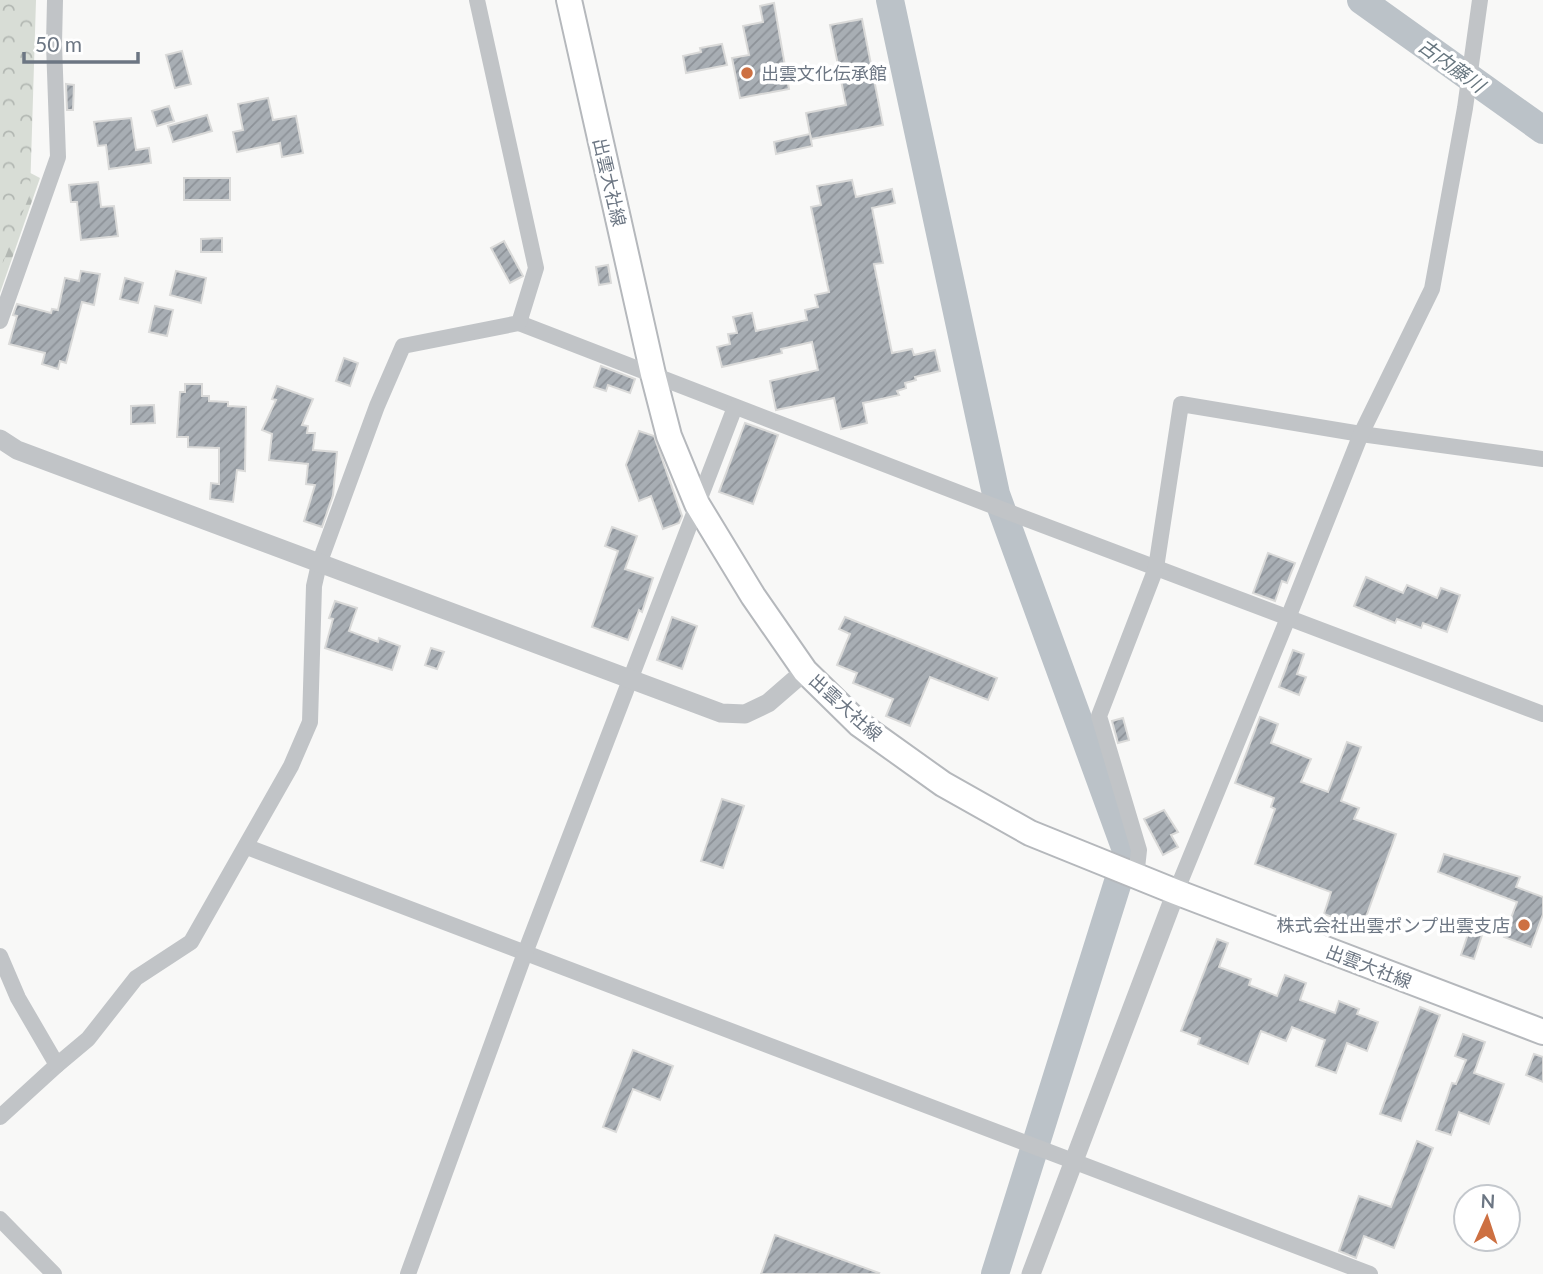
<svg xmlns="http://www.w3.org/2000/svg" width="1543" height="1274" viewBox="0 0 1543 1274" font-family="Lato,'Noto Sans JP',sans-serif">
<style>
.forest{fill:url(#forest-firs)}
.park{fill:url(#park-crowns)}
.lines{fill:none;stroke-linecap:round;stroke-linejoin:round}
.river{stroke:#bbc2c8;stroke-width:28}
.building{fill:url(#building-hatch);stroke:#dadad9;stroke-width:2}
.primary-casing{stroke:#b5b8bc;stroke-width:28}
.minor{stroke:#c1c4c7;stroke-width:16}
.tertiary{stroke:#c1c4c7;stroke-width:19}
.primary{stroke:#fff;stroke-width:24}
.poi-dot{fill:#cd7042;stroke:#fff;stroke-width:2.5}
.labels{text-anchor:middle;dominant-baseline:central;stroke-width:7;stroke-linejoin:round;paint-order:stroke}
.poi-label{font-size:18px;fill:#6c7683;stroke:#fff;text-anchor:start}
.street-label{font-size:18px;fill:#6c7683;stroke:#fff}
.water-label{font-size:19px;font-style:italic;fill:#67767f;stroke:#fff}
</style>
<defs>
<pattern id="forest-firs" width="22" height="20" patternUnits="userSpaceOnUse" patternTransform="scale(1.75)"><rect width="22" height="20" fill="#d8ddd6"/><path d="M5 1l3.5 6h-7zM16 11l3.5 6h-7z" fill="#b3b8b3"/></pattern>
<pattern id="park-crowns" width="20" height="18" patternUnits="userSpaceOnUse" patternTransform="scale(1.75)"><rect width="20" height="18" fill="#d8ddd6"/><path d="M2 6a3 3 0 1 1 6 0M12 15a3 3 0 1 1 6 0" fill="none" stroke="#b3b8b3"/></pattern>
<pattern id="building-hatch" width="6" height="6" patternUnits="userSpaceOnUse" patternTransform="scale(1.75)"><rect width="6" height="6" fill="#a8aeb4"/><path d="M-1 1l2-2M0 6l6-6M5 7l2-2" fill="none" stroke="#8d9298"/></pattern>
</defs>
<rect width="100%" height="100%" fill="#f8f8f7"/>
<polygon class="forest" points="15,165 40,178 0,293 0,167"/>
<polygon class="park" points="0,0 36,0 30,194 0,270"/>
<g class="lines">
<g class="river">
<polyline points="890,0 996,494 1127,853 995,1274"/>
<polyline points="1361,0 1543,130"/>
</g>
</g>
<g class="building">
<polygon points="774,3 789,89 740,98 732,58 749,55 743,26 763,22 760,6"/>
<polygon points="862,19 883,125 811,139 806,113 846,105 830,25"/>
<polygon points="722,44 727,65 686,73 683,56 701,52 700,48"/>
<polygon points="182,51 191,84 175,88 166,55"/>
<polygon points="66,84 74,85 73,110 67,110"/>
<polygon points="268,98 273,120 296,116 303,153 282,157 280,143 237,152 233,132 243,130 238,104"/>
<polygon points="169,106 174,121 157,126 152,111"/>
<polygon points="207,115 212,131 173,142 168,126"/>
<polygon points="131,118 136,150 149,148 151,163 109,169 106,145 98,146 94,122"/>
<polygon points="810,134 812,146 776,154 774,142"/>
<rect x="184" y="178" width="46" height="22"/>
<polygon points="852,180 856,197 892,189 895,203 872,208 883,263 874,264 892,353 912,349 914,355 935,350 940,371 915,377 916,380 905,383 906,388 897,391 899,395 863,403 867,423 841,429 834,398 776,410 770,381 818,370 812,342 781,349 782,353 722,367 717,347 730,344 728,334 737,333 733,317 752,313 756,331 807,320 805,310 818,307 815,295 829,292 811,207 821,205 817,186"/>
<polygon points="98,182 101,207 114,206 118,236 81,240 77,202 71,202 69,185"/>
<polygon points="222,238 222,252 201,252 201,239"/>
<polygon points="504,241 523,276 510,283 491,248"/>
<polygon points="608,265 611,283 599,285 596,267"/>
<polygon points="81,271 100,274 94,305 82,302 66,363 60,361 58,369 42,364 45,353 9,344 17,316 13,315 17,304 51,313 52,309 58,310 65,278 79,281"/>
<polygon points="176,271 206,278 201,303 170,295"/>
<polygon points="125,278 143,283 138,303 120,299"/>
<polygon points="155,306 173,310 167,336 149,332"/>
<polygon points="344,358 358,363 350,386 336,381"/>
<polygon points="601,366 635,379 630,393 608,385 606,391 594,387"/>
<polygon points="185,384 202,384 202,396 209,396 209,401 228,402 228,406 246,407 245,471 237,470 233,502 210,499 211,483 219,484 219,448 188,447 188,437 177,437 180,392 185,392"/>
<polygon points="277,386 313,399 302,425 308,426 307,433 315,433 313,450 337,452 333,495 322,527 304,521 315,485 306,484 308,464 269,460 272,434 262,430 276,400 272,399"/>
<polygon points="154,405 155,423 131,424 131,406"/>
<polygon points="745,423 778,435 753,504 719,492"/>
<polygon points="639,431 654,436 682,516 679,523 663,529 651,496 639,501 626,465"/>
<polygon points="612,527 637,536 625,569 653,578 642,612 639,610 628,640 592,627 618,551 605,546"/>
<polygon points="1268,553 1295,563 1287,583 1282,581 1275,601 1253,593"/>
<polygon points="1366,577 1403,593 1407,585 1437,598 1441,588 1460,595 1447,632 1423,623 1421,628 1397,619 1395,623 1354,606"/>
<polygon points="335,601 357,608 349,631 378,642 379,638 400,646 392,670 325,648 333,619 329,618"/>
<polygon points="672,617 697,626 682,669 657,660"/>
<polygon points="845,617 997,678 988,700 930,677 910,726 886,716 893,699 853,683 857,673 837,665 850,634 839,629"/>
<polygon points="431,648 444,652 437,669 425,665"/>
<polygon points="1293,650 1304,654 1297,674 1306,677 1299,695 1279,687"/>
<polygon points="1260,717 1278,724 1271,743 1311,759 1301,782 1328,792 1347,742 1361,747 1341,801 1359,808 1354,819 1396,834 1362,928 1324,914 1331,892 1255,864 1275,809 1271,807 1274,798 1235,783"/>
<polygon points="1123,718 1129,740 1118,743 1112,721"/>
<polygon points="722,799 744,806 723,868 701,861"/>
<polygon points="1164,810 1178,832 1171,835 1178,847 1163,855 1144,819"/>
<polygon points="1444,854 1520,877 1516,887 1543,897 1543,914 1531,947 1504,937 1517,902 1438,872"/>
<polygon points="1469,931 1482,935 1474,959 1461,955"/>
<polygon points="1217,939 1228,943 1219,967 1251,979 1249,985 1277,996 1285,975 1306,983 1300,1000 1335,1013 1339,1001 1359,1009 1357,1014 1378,1022 1367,1051 1347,1043 1336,1073 1316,1066 1325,1040 1292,1027 1286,1041 1261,1031 1248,1064 1198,1044 1200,1038 1181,1031"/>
<polygon points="1420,1007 1440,1015 1401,1121 1380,1114"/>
<polygon points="1463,1034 1485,1042 1474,1073 1504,1084 1489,1124 1459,1112 1451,1135 1436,1130 1452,1083 1456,1084 1466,1060 1455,1056"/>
<polygon points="633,1050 673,1066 660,1100 633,1089 616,1132 603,1127"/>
<polygon points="1534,1054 1543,1057 1543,1082 1526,1075"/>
<polygon points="1417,1141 1433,1148 1394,1248 1364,1236 1356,1258 1339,1251 1359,1196 1391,1207"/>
<polygon points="775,1235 879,1273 878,1274 761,1274"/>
</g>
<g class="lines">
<defs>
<polyline id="primary" points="569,0 653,374 669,436 697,504 753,596 805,671 859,724 943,784 1030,833 1176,892 1543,1032"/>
</defs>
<use href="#primary" class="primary-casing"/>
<g class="minor">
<polyline points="0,321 58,157 54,44 55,0"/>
<polyline points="519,323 1024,518 1543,714"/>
<polyline points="247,847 1370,1274"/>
<polyline points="1136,877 1139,850 1099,716 1156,568 1181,404 1361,434 1543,459"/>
<polyline points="1176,892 1288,618 1361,434 1432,289 1465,108 1480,0"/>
<polyline points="0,956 18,998 57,1065 0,1117"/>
<polyline points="57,1065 88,1039 136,978 191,942 291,766 310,722 314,586 319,564 377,406 403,346 519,323 536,268 477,0"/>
<polyline points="0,1219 54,1274"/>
<polyline points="408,1274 525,953 735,407"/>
</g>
<g class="tertiary">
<polyline points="0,439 17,450 721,713 745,714 768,703 805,671"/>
<polyline points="1031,1274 1176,892"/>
</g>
<use href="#primary" class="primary"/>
</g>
<g class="poi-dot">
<circle cx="747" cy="73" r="7"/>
<circle cx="1524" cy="925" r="7"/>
</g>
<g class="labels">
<g class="poi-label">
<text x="761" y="73">出雲文化伝承館</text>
<text x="1510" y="925" text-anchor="end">株式会社出雲ポンプ出雲支店</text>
</g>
<g class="street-label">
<text transform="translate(610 182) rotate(77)">出雲大社線</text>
<text transform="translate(846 707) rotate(42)">出雲大社線</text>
<text transform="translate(1369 966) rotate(21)">出雲大社線</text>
</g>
<g class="water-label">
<text transform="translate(1452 65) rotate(36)">古内藤川</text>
</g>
</g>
<g transform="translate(1487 1218) rotate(3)"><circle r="33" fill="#ffffff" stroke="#c4c8cd" stroke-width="2"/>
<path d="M0-5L12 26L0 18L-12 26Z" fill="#cd7042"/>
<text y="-10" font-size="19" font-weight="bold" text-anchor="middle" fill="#6c7683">N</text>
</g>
<path d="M24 52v10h114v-10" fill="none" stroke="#6c7683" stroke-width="3.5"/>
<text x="35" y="52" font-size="21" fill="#6c7683" stroke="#ffffff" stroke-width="5" paint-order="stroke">50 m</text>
</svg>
